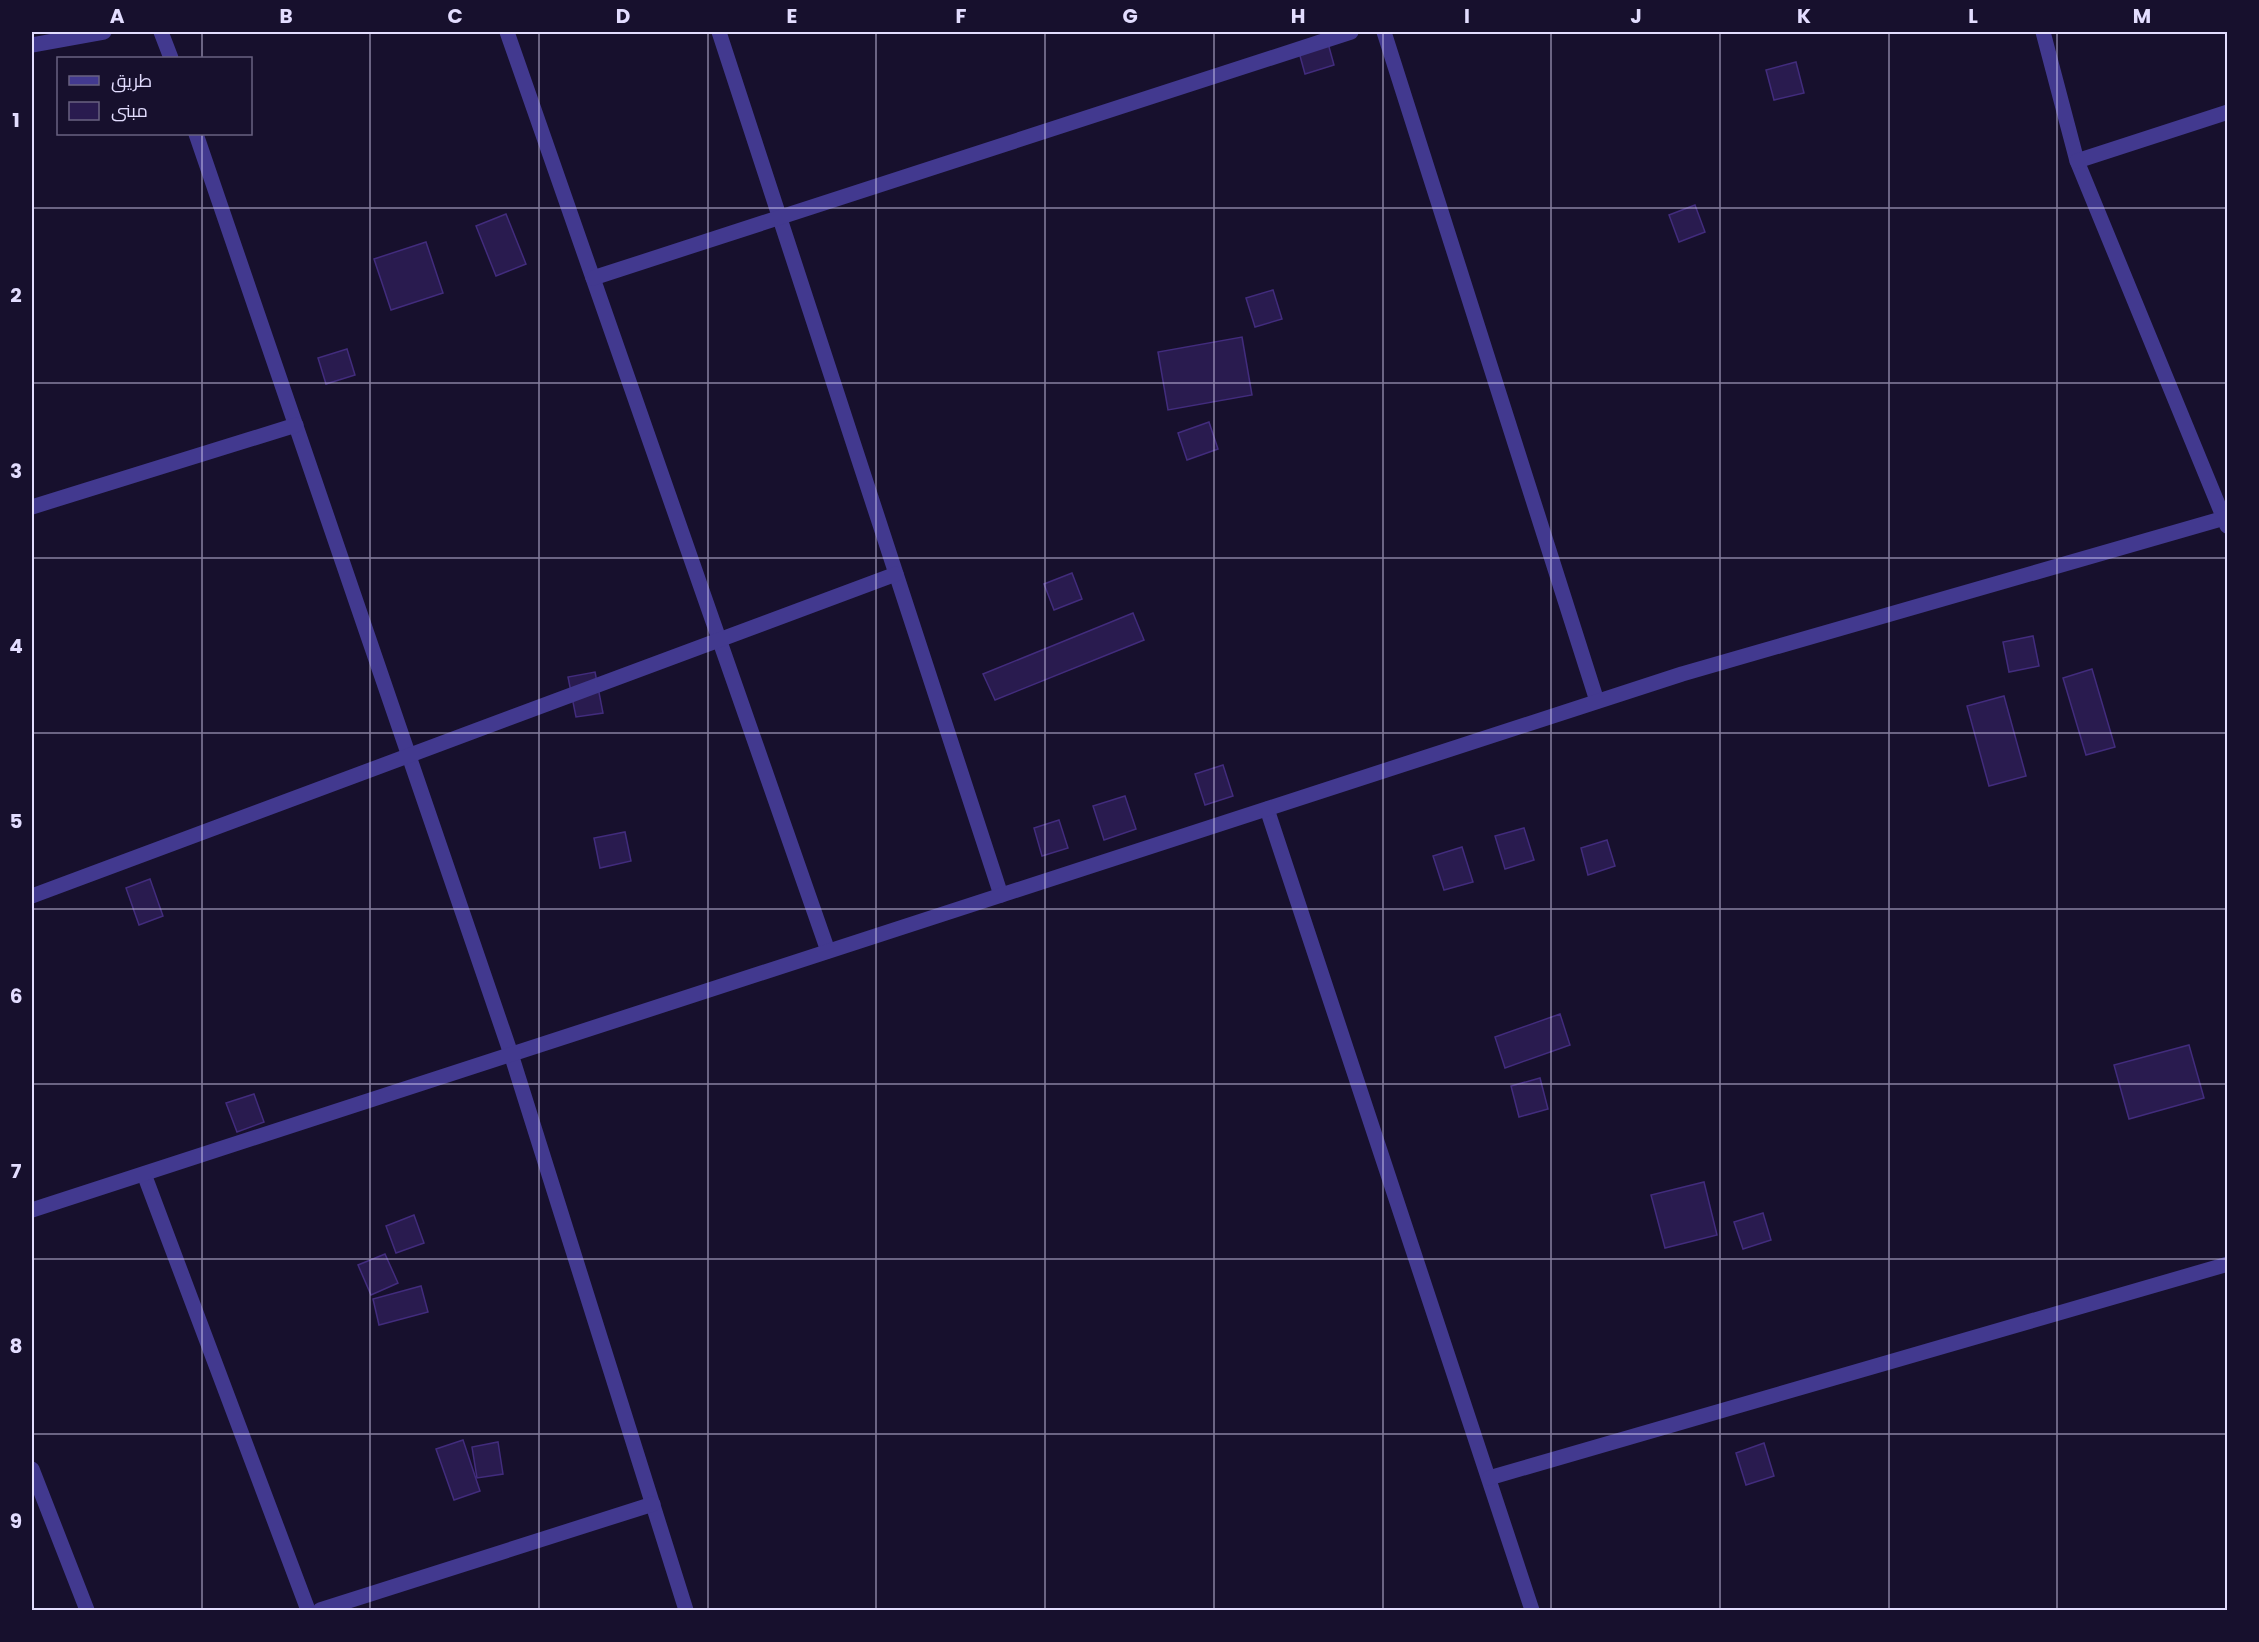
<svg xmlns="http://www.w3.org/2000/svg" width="2259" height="1642" viewBox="0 0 2259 1642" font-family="Poppins,Cairo,sans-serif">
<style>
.building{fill:#291b4f;stroke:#422c7d;stroke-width:1.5}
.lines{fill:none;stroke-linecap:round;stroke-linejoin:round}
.minor{stroke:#42398f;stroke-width:15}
.grid{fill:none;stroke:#e3ddff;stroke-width:1.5;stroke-opacity:0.55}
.neatline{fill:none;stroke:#e3ddff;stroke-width:2}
.grid-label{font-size:20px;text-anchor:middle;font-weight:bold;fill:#e3ddff}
</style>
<rect width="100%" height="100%" fill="#17102d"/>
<g class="building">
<polygon points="1326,36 1334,65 1305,74 1297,45"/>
<polygon points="1796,62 1804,93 1774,100 1766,70"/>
<polygon points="1695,205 1705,232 1679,242 1669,215"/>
<polygon points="506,214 526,264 496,276 476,226"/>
<polygon points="426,242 443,293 391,310 374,259"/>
<polygon points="1273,290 1282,319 1255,327 1246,298"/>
<polygon points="1242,337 1252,395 1168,410 1158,352"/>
<polygon points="347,349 355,375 326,384 318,358"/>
<polygon points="1209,422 1218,449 1187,460 1178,433"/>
<polygon points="1072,573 1082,599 1054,610 1044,584"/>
<polygon points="1133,613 1144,640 995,700 983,674"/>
<polygon points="2033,636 2039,666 2009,672 2003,642"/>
<polygon points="2092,669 2115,747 2086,755 2063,678"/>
<polygon points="595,672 603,713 576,717 568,677"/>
<polygon points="2004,696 2026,776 1989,786 1967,706"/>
<polygon points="1223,765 1233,796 1205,805 1195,774"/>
<polygon points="1125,796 1136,829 1104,840 1093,806"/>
<polygon points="1059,820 1068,848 1042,856 1034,828"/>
<polygon points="1524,828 1534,860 1505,869 1495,836"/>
<polygon points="625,832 631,861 600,868 594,838"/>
<polygon points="1607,840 1615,866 1588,875 1581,848"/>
<polygon points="1462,847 1473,882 1444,890 1433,856"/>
<polygon points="150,879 163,916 139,925 126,888"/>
<polygon points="1560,1014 1570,1045 1505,1068 1495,1037"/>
<polygon points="2189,1045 2204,1098 2129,1119 2114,1065"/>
<polygon points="1540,1078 1548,1109 1519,1117 1511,1086"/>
<polygon points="254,1094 264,1122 237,1132 226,1103"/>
<polygon points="1704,1182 1717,1235 1665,1248 1651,1195"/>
<polygon points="1763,1213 1771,1240 1743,1249 1734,1222"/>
<polygon points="414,1215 424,1243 396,1253 386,1226"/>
<polygon points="385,1254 398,1283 371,1295 358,1265"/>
<polygon points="421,1286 428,1312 379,1325 373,1299"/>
<polygon points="463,1440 480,1491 454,1500 436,1449"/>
<polygon points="498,1442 503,1474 477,1478 472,1447"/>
<polygon points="1764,1443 1774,1476 1746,1485 1736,1453"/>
</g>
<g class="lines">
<g class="minor">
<polyline points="161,32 171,58"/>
<polyline points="507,32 828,951"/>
<polyline points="719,32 1001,895"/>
<polyline points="1384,32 1597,701"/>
<polyline points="2043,32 2077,161 2227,526"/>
<polyline points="32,45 104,32"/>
<polyline points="196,134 511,1054 686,1610"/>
<polyline points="2077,161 2228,112"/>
<polyline points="593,278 1351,32"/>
<polyline points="32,507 296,425"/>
<polyline points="1267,809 1532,1610"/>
<polyline points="32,896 896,574"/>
<polyline points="144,1174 308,1610"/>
<polyline points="32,1210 1682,674 2228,517"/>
<polyline points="32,1469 87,1610"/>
<polyline points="1489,1478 2228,1264"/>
<polyline points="320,1610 653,1504"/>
</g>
</g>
<path class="grid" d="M202,32V58M370,32V1610M539,32V1610M708,32V1610M876,32V1610M1045,32V1610M1214,32V1610M1383,32V1610M1551,32V1610M1720,32V1610M1889,32V1610M2057,32V1610M202,134V1610M32,208H2228M32,383H2228M32,558H2228M32,733H2228M32,909H2228M32,1084H2228M32,1259H2228M32,1434H2228"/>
<rect width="2259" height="1642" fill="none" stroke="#17102d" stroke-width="66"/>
<rect x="57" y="57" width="195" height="78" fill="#17102d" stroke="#696281" stroke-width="1.5"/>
<rect x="69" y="76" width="30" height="9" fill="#42398f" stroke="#696281" stroke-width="1.5"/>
<text x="111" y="87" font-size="18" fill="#e3ddff">طريق</text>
<rect x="69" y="102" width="30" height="18" fill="#291b4f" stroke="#696281" stroke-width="1.5"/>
<text x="111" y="117" font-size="18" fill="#e3ddff">مبنى</text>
<rect x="33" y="33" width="2193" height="1576" class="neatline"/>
<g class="grid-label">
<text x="117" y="23">A</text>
<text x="286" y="23">B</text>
<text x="455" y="23">C</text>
<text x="623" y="23">D</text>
<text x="792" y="23">E</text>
<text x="961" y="23">F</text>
<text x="1130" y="23">G</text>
<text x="1298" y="23">H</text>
<text x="1467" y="23">I</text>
<text x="1636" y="23">J</text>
<text x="1804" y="23">K</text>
<text x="1973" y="23">L</text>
<text x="2142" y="23">M</text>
<text x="16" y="127">1</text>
<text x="16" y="302">2</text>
<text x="16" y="478">3</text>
<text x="16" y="653">4</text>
<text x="16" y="828">5</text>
<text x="16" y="1003">6</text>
<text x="16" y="1178">7</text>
<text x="16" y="1353">8</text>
<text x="16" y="1528">9</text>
</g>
</svg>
